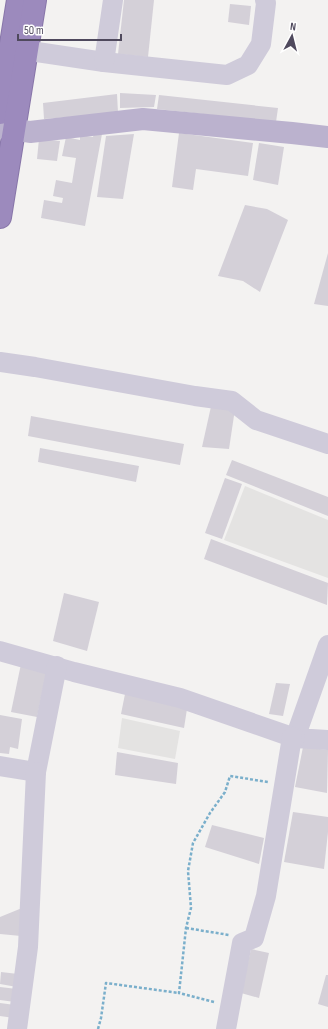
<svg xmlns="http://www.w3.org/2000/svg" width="328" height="1029" viewBox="0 0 328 1029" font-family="'Sofia Sans Condensed',sans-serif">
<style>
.education{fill:#e4e3e2}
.building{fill:#d4d0d8}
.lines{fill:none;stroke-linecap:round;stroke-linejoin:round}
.highway-casing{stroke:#8876a9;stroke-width:24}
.path{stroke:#7aafcb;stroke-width:2.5;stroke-dasharray:3 2;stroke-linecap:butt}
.minor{stroke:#cfcbda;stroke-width:20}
.major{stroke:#bbb2ce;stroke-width:22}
.highway{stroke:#9c8abd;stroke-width:22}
</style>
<rect width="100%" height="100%" fill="#f3f2f1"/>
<g class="education">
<polygon points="245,486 328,520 328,578 224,540"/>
<polygon points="122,718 180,731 175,759 118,748"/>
</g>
<g class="building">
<polygon points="124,0 154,0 148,57 118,54"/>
<polygon points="230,4 251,6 249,25 228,22"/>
<polygon points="120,93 156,95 154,107 120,108"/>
<polygon points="117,94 118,113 44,119 43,103"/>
<polygon points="159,95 278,108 276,122 157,109"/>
<polygon points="94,133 102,134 85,226 41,218 44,200 62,203 63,198 53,196 56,180 72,183 76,158 62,156 66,137 80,140 80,135 93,137"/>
<polygon points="179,133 253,143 248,176 196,169 193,190 172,187"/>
<polygon points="134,134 123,199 97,197 106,136"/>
<polygon points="39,139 60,141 57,161 37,159"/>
<polygon points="259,143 284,147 278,185 253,180"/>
<polygon points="245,205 267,209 288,220 260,292 243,281 218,276"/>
<polygon points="328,253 328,306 314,304"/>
<polygon points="212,402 235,409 229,449 202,447"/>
<polygon points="31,416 184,444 180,465 28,436"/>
<polygon points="40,448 139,466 136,482 38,462"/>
<polygon points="232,460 328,497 328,516 226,475"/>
<polygon points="225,478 242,484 222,539 205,533"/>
<polygon points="211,539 328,583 327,605 204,559"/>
<polygon points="64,593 99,602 87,651 53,641"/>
<polygon points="21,664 47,670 37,717 11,712"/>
<polygon points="276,683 290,684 283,716 269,714"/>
<polygon points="125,694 187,709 184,728 121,714"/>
<polygon points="0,715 22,719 18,749 10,747 9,754 0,753"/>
<polygon points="303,747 328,750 327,793 295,787"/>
<polygon points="117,752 178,763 176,784 115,775"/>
<polygon points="293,812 328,817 328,832 324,869 284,862"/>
<polygon points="212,825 264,838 259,864 205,847"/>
<polygon points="22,908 21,936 0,934 0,917"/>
<polygon points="251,949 269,953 259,998 241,993"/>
<polygon points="1,972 18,974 17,987 0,984"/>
<polygon points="326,975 328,975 328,1007 318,1004"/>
<polygon points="0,987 17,989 15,1002 0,1000"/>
<polygon points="0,1003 15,1005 14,1018 0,1016"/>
</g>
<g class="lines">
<defs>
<g id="highway">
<polyline points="0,113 18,0"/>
<polyline points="0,217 35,0"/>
</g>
</defs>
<use href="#highway" class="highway-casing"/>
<g class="path">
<polyline points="186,928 229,935"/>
<polyline points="214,1002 179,993 186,928 191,908 188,871 193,843 210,813 225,792 230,776 268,782"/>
<polyline points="98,1029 101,1018 106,983 179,993"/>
</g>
<g class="minor">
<polyline points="10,48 104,62 227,75 248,65 261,44 266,3 265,0"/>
<polyline points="104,62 113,0"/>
<polyline points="0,362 35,367 195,396 232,401 256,420 328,444"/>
<polyline points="328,645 295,738 328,740"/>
<polyline points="0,651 74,672 180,698 295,738"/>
<polyline points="0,766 36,772 57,666"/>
<polyline points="17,1029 28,947 36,772"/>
<polyline points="226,1029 242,943 254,938 266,896 292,737"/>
</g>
<polyline class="major" points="0,127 30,132 143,119 292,133 328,137"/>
<use href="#highway" class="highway"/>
</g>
<g transform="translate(292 36) rotate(7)" stroke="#ffffff" stroke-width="3" paint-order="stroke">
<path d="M0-3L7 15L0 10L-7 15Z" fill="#4f495d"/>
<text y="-6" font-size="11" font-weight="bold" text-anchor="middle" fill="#4f495d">N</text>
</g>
<path d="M18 34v6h103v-6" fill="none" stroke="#4f495d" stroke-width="2"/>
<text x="24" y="34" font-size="12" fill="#4f495d" stroke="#ffffff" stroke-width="3" paint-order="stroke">50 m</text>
</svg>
